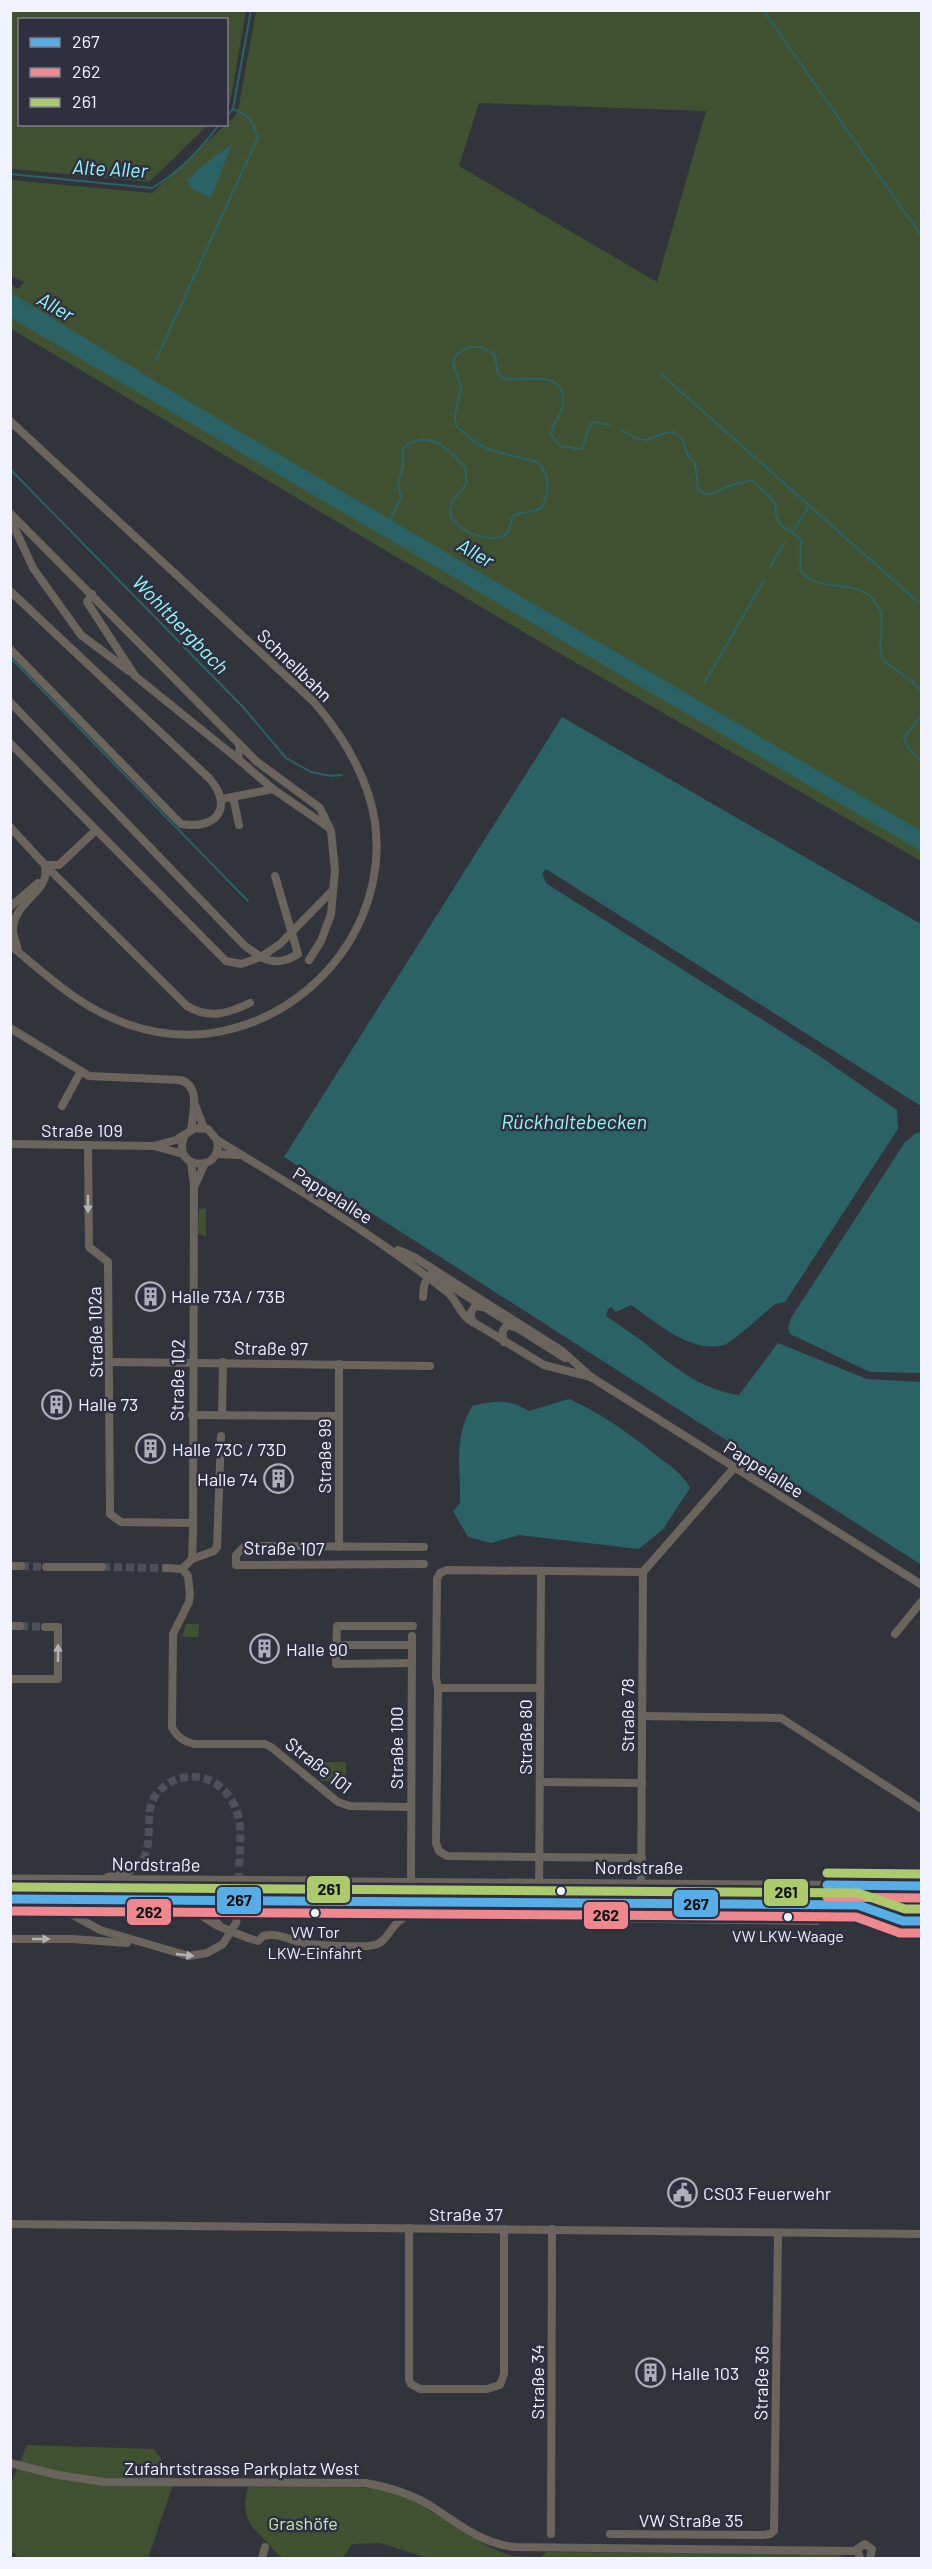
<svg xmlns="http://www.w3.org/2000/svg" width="932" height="2569" viewBox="0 0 932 2569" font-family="Barlow,sans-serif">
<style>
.green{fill:#405132;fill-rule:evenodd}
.water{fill:#2a6265}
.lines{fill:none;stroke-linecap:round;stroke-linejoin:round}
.stream{stroke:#2a6265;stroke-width:2}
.minor-tunnel{stroke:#4e5059;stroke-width:8;stroke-dasharray:8 4;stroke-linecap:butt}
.minor{stroke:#6a645c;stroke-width:8}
.tertiary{stroke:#6a645c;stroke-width:9}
.minor-bridge{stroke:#6a645c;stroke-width:8}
.bus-1-casing{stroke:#2e3040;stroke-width:14}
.bus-2-casing{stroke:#2e3040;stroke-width:14}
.bus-3-casing{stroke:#2e3040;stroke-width:14}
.bus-1{stroke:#57aee6;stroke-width:9}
.bus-2{stroke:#ee878e;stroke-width:9}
.bus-3{stroke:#acc96c;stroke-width:9}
.oneway{fill:#b4b2b5}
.bus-dot{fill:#f0f2fd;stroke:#2e3040;stroke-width:2}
.labels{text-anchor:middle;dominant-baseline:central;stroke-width:5;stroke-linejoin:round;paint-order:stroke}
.bus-label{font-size:16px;fill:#f0f2fd;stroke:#2e3040}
.street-label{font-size:18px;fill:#f0f2fd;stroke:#2e3040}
.poi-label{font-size:18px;fill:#f0f2fd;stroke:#2e3040;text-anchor:start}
.park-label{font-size:18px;fill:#c5e8a8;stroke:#2e3040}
.water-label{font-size:20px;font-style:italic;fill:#94f7f9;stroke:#2e3040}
.line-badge{stroke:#2e3040;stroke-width:2}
.pale-badge-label{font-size:16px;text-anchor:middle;font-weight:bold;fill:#111}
</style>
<rect width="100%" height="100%" fill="#32343c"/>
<g class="green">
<polygon points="10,11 246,11 230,103 227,106 226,20 20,20 20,124 208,125 149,182 11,169"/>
<path d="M256,11H921V861L566,657L11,329V284L18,289L24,282L11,276V180L152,193L235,116L239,106ZM479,103L706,111L657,282L459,166Z"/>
<polygon points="206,1208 206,1237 198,1233 199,1209"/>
<polygon points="186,1624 199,1624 198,1637 182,1637"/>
<polygon points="320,1762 346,1762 346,1781 321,1781"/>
<path d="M42,1884C86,1884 130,1889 175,1889L179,1892V1895L39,1894L35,1889Z"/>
<polygon points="367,1886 396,1886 400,1891 396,1897 366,1897 362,1890"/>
<polygon points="199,1887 316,1887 319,1892 317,1897 311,1889 290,1889 278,1897 211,1897"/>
<polygon points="427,1887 524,1888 528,1891 524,1895 426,1897 423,1891"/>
<polygon points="548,1888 628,1889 632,1892 628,1896 589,1895 554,1899 544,1897 543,1893"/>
<polygon points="655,1888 827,1889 832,1895 828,1900 656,1899 651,1895 652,1890"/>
<polygon points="846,1890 921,1890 921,1899 846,1900 843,1895"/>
<polygon points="27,2445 154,2449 175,2479 148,2558 18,2558 15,2553 11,2553 10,2486"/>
<path d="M248,2487C293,2487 356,2480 398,2495C437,2509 467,2540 506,2554C516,2558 531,2556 542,2557L546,2552L837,2554L846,2558H428L380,2543L352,2544L343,2558H283C276,2554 272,2547 266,2541C247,2523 241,2514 248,2487Z"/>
</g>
<g class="water">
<polygon points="232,144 211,198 192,189 187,180 208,161"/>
<polygon points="11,293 188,401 921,831 921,851 11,318"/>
<path d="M562,717L921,924V1106L546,869L542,874L547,884L815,1053L897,1110L898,1129L785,1302L775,1304C765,1312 733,1342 724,1345C691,1354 656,1322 631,1305L616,1312L611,1307L608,1309L606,1316C621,1327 638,1337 652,1349C677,1370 706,1391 739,1395L778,1343L867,1379L921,1382L922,1563L920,1564L284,1157Z"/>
<polygon points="921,1132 921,1373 870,1372 790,1334 788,1328 791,1318 905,1142 916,1133"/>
<path d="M569,1399C602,1414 629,1433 657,1456C670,1466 682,1473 690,1488L663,1529L639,1549L519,1535L491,1543L468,1537L453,1511L460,1503C461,1468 453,1439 472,1406C495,1400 509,1399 529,1411Z"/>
</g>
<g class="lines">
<g class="stream">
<polyline points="763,10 922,237"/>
<polyline points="226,117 233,109 251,10"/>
<path d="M10,174L152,188C180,172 200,149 220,124"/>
<path d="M156,360L257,139C255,122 249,115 233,109"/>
<polyline points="661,374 918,602"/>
<path d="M622,430L635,438L646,440L665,433L673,432L683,439L687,454L695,463L698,489C709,500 717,491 729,486C736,483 745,483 752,480L772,499L776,506C774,529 789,527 801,540L800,570C820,597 864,573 880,610C886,623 876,643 883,661L911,680L922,692"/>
<polyline points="10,469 243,707 286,758 311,772 331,776 342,775"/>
<path d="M391,519L401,498L398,483L403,466V448C428,428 448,448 465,467L467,482C458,499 448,497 451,518C464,533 483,541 503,537L508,532L513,516C523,511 532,513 542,508C549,490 551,477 538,462L490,450L478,444L456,426L455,416L461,387L453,363L455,356L469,347H481L495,355L497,370L502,379C522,383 571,365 562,408C560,417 553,423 551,434L560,446L581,449C587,441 585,431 592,423L597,422L609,425"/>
<polyline points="792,533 809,506"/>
<polyline points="770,567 785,542"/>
<polyline points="10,657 248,901"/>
<polyline points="705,682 764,580"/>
<polyline points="922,715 904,738 909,749 922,762"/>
</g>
<g class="minor-tunnel">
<polyline points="21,1566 46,1567"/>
<polyline points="102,1567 166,1568"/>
<polyline points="20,1626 45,1627"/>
<path d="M135,1868C162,1847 135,1806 165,1786C174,1779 184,1776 195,1777C211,1777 224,1788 232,1801C244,1821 240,1846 239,1868"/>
<polyline points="239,1905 239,1872"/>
</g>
<g class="minor">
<path d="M10,421L314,702C343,736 368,777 375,822C393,955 258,1069 130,1025C80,1008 50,978 10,945"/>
<polyline points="10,513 256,761 320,808 331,831 335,870 331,914 321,941 309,960"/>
<polyline points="10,518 33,568 81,635 129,671"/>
<path d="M10,591L210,779C234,808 216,830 181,824L10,649"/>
<polyline points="92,594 87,602 135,676 238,759"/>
<polyline points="10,702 245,946 261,957 280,944 333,890"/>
<path d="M10,743L226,961L241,964L261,957C274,964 285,962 298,954L275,876"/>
<polyline points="240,745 238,759 273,789"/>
<polyline points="233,797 239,825"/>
<polyline points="222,799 273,789 328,827"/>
<path d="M10,827L45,865L187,1006C209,1019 227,1014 250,1003"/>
<polyline points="45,865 59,865 95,831"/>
<polyline points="10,907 38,883"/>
<path d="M18,951C17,945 14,938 13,932C12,901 51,892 45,867"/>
<path d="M10,1028L89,1076L180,1080C201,1085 193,1113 191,1130"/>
<polyline points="195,1105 204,1128"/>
<polyline points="62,1106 81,1071"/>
<path d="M184,1137C171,1170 224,1174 217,1140"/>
<path d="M10,1144L153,1146L176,1140L195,1128L208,1129L217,1140C295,1187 374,1235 446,1291C456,1298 458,1311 468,1319L544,1365L591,1377"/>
<polyline points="88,1145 89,1247 108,1262 110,1514 121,1522 193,1523"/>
<polyline points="154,1146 183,1154"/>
<polyline points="216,1154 239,1155"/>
<polyline points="195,1185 205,1163"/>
<polyline points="398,1250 414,1257 562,1351 591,1377 922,1585"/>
<path d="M423,1297C423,1288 424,1282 430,1275L435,1276L565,1358"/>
<polyline points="473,1322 470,1314 475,1306 483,1307"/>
<path d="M504,1342C502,1334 501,1330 508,1325L514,1327"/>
<polyline points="111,1362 430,1366"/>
<polyline points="192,1415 339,1416"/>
<polyline points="222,1415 223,1362"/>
<polyline points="339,1547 339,1364"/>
<polyline points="192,1559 214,1551 217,1547 221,1436"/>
<polyline points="424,1564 236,1565 236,1555 245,1546 424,1547"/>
<polyline points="10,1566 21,1566"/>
<polyline points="46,1567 102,1567"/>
<polyline points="166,1568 182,1569"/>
<path d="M182,1569L188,1576L190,1595L189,1602L173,1634L172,1727C177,1737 183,1741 194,1744H265L271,1747L338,1802L350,1806L411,1807"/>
<polyline points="182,1569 192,1559 193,1534 194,1186 191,1162"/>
<polyline points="10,1626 20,1626"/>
<polyline points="895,1634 922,1601"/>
<polyline points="336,1645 412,1645"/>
<polyline points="336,1663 337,1626 413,1626"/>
<polyline points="336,1664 412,1663"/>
<polyline points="10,1679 58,1679 58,1627 45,1627"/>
<polyline points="438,1688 436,1678 437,1579 440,1573 447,1570 643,1572 734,1468"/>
<polyline points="540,1688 438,1688 436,1843 439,1851 447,1856 642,1858"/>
<polyline points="642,1716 781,1718 922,1809"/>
<polyline points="540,1782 642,1783"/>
<polyline points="108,1877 124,1874 135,1868"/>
<path d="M411,1882L417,1886L419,1893L416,1900L411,1902C401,1897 402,1888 411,1882L412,1636"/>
<polyline points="170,1883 186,1886 208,1902 211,1916 221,1927"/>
<polyline points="26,1899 26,1879"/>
<polyline points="46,1900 100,1930 189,1956 207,1953 223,1944 236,1923 239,1907"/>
<polyline points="178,1901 218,1926"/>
<polyline points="325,1901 326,1882"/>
<polyline points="539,1903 541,1571"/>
<polyline points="641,1904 643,1572"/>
<path d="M248,1938L258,1941L263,1936C280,1932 292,1942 308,1944C320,1945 363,1948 374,1945C390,1941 391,1921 408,1916L817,1921L838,1905"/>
<polyline points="10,1939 72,1939 127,1943"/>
<polyline points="10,2224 922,2234"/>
<polyline points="409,2228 409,2380 411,2384 420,2389 487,2389 500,2385 504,2374 504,2229"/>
<path d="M10,2463L58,2475L104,2482L365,2483C389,2487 411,2494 431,2506C459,2524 480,2543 514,2547L857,2551"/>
<polyline points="551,2534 552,2229"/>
<polyline points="610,2534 763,2535 770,2534 774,2531 778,2233"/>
<polyline points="262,2558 265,2547"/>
<polyline points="860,2558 857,2549 865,2544 872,2549 870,2558"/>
</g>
<g class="tertiary">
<polyline points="10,1879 337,1881"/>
<polyline points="347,1882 922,1886"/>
<polyline points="10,1899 337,1901"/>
<polyline points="347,1901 922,1905"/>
<polyline points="866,1908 903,1921 922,1921"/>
</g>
<polyline class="minor-bridge" points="223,1928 248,1938"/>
<defs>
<g id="bus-1">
<polyline points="827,1885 922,1886"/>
<polyline points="10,1899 858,1905 903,1921 922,1921"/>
</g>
<g id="bus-2">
<polyline points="827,1897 922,1898"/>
<polyline points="10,1911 856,1917 900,1933 922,1933"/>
</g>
<g id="bus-3">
<polyline points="827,1873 922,1874"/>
<polyline points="10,1887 858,1893 905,1909 922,1909"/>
</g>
</defs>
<use href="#bus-1" class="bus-1-casing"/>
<use href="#bus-2" class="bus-2-casing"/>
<use href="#bus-3" class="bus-3-casing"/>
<use href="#bus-1" class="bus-1"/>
<use href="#bus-2" class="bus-2"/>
<use href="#bus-3" class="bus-3"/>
</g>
<defs><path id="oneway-solid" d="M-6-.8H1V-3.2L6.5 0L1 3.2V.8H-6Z" transform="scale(1.5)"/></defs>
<g class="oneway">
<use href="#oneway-solid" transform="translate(88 1204) rotate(90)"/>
<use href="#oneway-solid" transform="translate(58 1653) rotate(-90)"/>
<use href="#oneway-solid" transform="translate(41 1939)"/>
<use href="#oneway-solid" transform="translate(185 1955) rotate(6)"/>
</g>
<defs>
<symbol id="building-ring" viewBox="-11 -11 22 22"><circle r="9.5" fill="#2e3040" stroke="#aeb0b9" stroke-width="1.5"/><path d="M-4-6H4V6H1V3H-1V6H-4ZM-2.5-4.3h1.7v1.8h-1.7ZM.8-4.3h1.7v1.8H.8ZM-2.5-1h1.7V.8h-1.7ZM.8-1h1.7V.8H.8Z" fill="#aeb0b9"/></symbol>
<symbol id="civic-ring" viewBox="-11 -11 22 22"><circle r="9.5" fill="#2e3040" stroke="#aeb0b9" stroke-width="1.5"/><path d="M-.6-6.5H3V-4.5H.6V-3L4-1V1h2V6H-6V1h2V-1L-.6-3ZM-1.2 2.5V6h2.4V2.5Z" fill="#aeb0b9"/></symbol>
</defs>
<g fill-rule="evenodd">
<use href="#building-ring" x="134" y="1280" width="33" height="33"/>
<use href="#building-ring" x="40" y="1388" width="33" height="33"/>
<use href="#building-ring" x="134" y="1432" width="33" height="33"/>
<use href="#building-ring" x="262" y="1462" width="33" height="33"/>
<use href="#building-ring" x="248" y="1632" width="33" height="33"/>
<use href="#civic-ring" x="666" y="2176" width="33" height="33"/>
<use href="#building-ring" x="634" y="2356" width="33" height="33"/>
</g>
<g class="bus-dot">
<circle cx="561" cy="1891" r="5"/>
<circle cx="315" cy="1913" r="5"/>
<circle cx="788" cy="1917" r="5"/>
</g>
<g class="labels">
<g class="bus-label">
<text x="315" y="1931">VW Tor<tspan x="315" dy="21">LKW-Einfahrt</tspan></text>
<text x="788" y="1935">VW LKW-Waage</text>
</g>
<g class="street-label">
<text transform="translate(295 665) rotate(44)">Schnellbahn</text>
<text x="82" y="1130">Straße 109</text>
<text transform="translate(333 1195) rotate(32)">Pappelallee</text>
<text transform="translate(95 1332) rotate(-91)">Straße 102a</text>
<text transform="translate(271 1348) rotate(1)">Straße 97</text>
<text transform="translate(177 1380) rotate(-89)">Straße 102</text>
<text transform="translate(324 1456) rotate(-90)">Straße 99</text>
<text transform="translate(764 1469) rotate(32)">Pappelallee</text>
<text transform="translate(284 1548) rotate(1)">Straße 107</text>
<text transform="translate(627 1715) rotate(-90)">Straße 78</text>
<text transform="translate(525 1737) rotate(-90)">Straße 80</text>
<text transform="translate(396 1748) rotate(-90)">Straße 100</text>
<text transform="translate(319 1765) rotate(38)">Straße 101</text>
<text transform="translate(156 1864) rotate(1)">Nordstraße</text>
<text x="639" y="1867">Nordstraße</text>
<text x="466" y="2214">Straße 37</text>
<text transform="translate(537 2382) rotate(-90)">Straße 34</text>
<text transform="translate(761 2383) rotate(-89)">Straße 36</text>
<text x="242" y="2468">Zufahrtstrasse Parkplatz West</text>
<text x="691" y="2520">VW Straße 35</text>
</g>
<g class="poi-label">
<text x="171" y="1296">Halle 73A / 73B</text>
<text x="78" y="1404">Halle 73</text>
<text x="172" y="1449">Halle 73C / 73D</text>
<text x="258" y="1479" text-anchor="end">Halle 74</text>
<text x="286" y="1649">Halle 90</text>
<text x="703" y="2193">CS03 Feuerwehr</text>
<text x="671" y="2373">Halle 103</text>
</g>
<g class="park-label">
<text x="303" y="2523">Grashöfe</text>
</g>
<g class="water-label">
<text transform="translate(110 168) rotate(3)">Alte Aller</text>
<text transform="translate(56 306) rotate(30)">Aller</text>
<text transform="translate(476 552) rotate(30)">Aller</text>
<text transform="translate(181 624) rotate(46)">Wohltbergbach</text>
<text x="574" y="1121">Rückhaltebecken</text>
</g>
</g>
<g class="line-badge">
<rect x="306" y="1875" width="45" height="29" rx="6" fill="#acc96c"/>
<rect x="763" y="1878" width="46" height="29" rx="6" fill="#acc96c"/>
<rect x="216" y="1886" width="46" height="29" rx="6" fill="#57aee6"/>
<rect x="673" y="1889" width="46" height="29" rx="6" fill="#57aee6"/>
<rect x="126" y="1898" width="46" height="28" rx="6" fill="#ee878e"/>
<rect x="583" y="1901" width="46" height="29" rx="6" fill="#ee878e"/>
</g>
<g class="pale-badge-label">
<text x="329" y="1895">261</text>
<text x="786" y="1898">261</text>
<text x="239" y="1906">267</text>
<text x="696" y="1910">267</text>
<text x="149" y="1918">262</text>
<text x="606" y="1921">262</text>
</g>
<rect width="932" height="2569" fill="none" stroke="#f0f2fd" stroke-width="24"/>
<rect x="18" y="18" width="210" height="108" fill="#2e3040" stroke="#7c7e8c" stroke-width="1.5"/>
<rect x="30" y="38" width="30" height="9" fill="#57aee6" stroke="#7c7e8c" stroke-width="1.5"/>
<text x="72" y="48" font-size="18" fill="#f0f2fd">267</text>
<rect x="30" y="68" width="30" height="9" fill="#ee878e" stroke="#7c7e8c" stroke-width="1.5"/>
<text x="72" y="78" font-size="18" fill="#f0f2fd">262</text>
<rect x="30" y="98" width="30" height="9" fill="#acc96c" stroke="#7c7e8c" stroke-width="1.5"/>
<text x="72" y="108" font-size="18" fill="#f0f2fd">261</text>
</svg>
